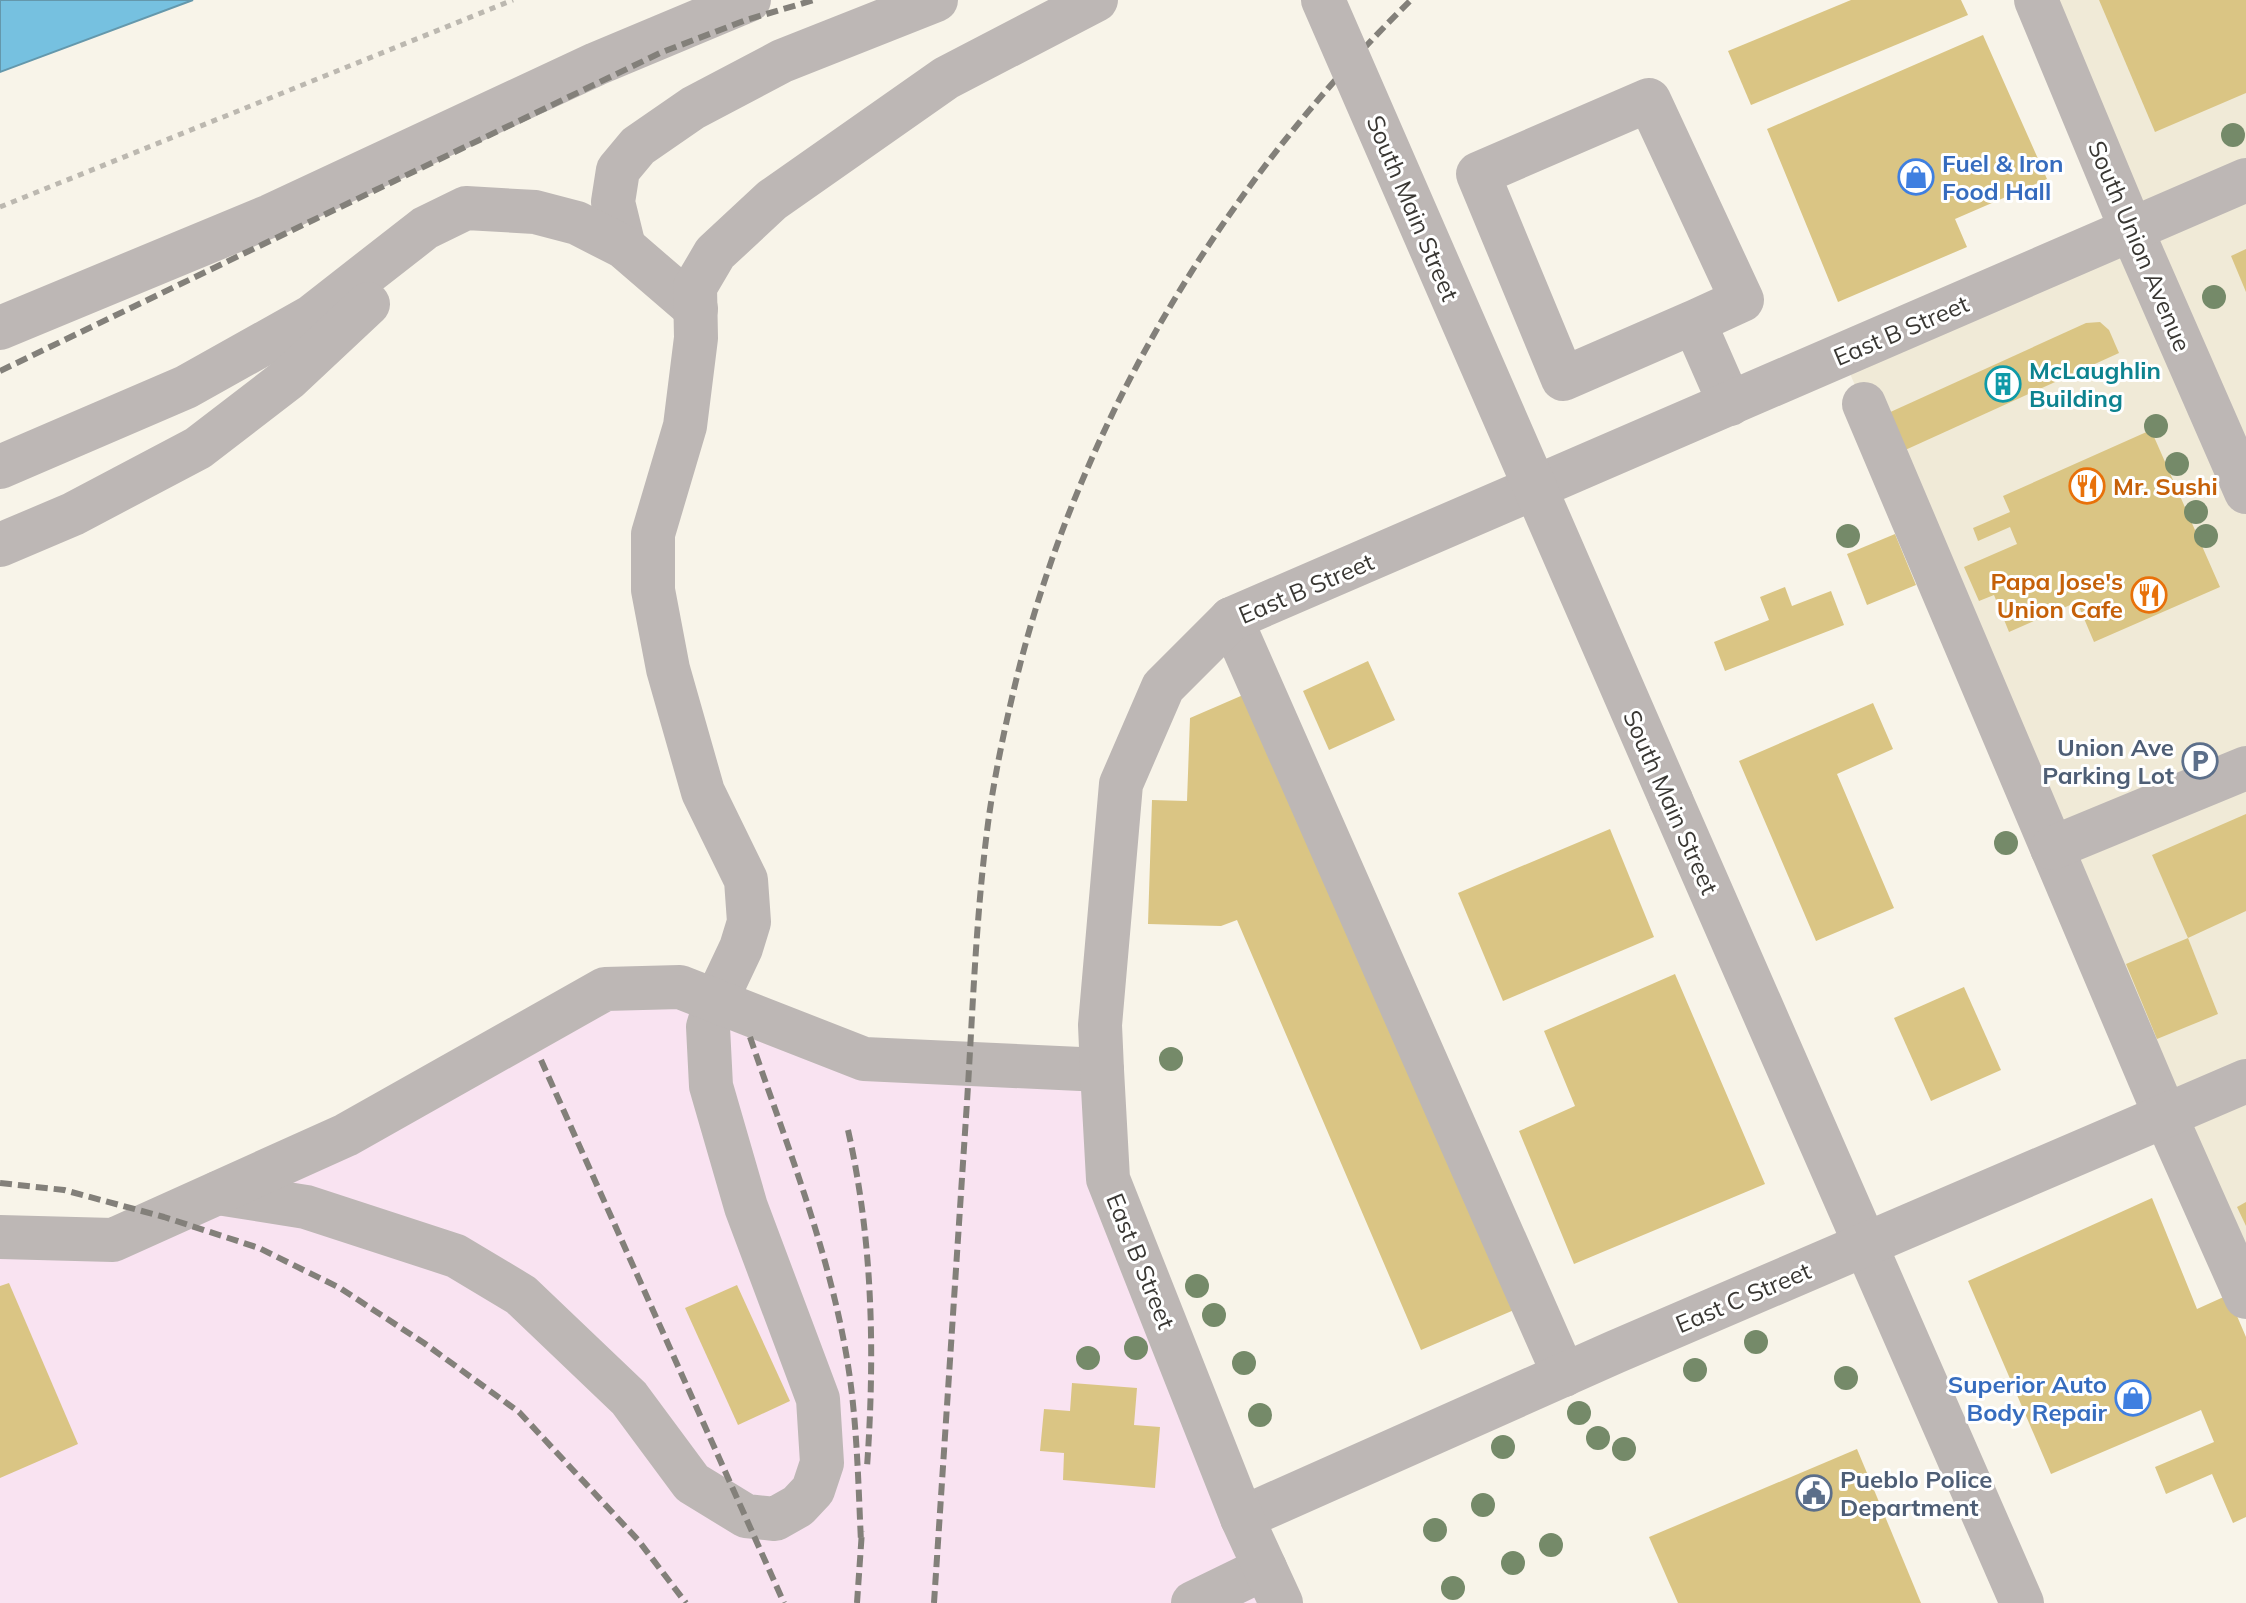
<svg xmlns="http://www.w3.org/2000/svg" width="2246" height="1603" viewBox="0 0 2246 1603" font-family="Mulish,sans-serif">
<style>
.built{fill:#f0ead7}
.industrial{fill:#f9e3f1}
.water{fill:#76c1e0;stroke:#6498ac;stroke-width:2}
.building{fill:#dac584}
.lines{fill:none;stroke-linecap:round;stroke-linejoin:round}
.path{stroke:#bcb8b0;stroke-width:5;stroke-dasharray:6 6;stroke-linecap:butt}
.minor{stroke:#bdb7b5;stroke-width:44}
.rail{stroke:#83807a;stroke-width:6;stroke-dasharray:12 6;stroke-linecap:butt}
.minor-bridge{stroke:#bdb7b5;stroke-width:44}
.tree{fill:#758a69}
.labels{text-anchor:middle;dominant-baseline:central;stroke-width:6;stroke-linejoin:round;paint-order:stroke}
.shop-label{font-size:24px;font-weight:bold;fill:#366cbe;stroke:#fff;text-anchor:start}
.street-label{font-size:24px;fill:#393733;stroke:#fff}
.culture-label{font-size:24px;font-weight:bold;fill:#0d838f;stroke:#fff;text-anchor:start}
.food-label{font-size:24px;font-weight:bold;fill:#c56008;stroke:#fff;text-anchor:start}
.service-label{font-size:24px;font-weight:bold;fill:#4e5e75;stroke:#fff;text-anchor:end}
</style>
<rect width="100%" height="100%" fill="#f8f4e9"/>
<polygon class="built" points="2036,0 2246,0 2246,1297 1842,355 2132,231"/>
<polygon class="industrial" points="605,989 864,1059 1102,1070 1108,1179 1281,1603 0,1603 0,1237 114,1240"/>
<polygon class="water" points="0,0 193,0 0,72"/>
<g class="building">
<polygon points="1851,0 1961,0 1968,15 1751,105 1728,51"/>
<polygon points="2099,0 2246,0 2246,93 2155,132"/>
<polygon points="1983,35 2047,179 1955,219 1967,247 1838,302 1767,129"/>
<polygon points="2246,249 2246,292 2231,256"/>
<polygon points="2100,322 2109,330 2119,353 1903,451 1886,414 2086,323"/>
<polygon points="2151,430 2220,587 2094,642 2077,602 2009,632 1994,595 1979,601 1964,567 2017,544 2010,527 1978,541 1973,528 2010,512 2003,496"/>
<polygon points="1895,534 1916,585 1867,605 1847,554"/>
<polygon points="1785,587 1792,606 1831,591 1844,625 1725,671 1714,642 1769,620 1760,597"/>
<polygon points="1368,661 1395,720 1329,750 1303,691"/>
<polygon points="1250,692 1514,1310 1421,1350 1237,920 1221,926 1148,924 1152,800 1187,801 1190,718"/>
<polygon points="1873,703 1893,749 1837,774 1894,908 1816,941 1739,761"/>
<polygon points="2246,814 2246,911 2188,938 2152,855"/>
<polygon points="1610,829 1654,937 1503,1001 1458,893"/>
<polygon points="2188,938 2218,1014 2157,1039 2126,964"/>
<polygon points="1675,974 1765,1184 1574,1264 1519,1131 1575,1106 1544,1031"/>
<polygon points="1964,987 2001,1070 1931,1101 1894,1018"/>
<polygon points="2152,1198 2197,1309 2228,1295 2246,1337 2246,1517 2233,1523 2212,1474 2166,1494 2155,1467 2214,1442 2201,1410 2051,1474 1968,1281"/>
<polygon points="2246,1202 2246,1226 2237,1207"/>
<polygon points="9,1283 78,1444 0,1478 0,1286"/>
<polygon points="737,1285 790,1401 738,1425 685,1308"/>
<polygon points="1072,1383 1137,1388 1134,1425 1160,1427 1155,1488 1063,1480 1064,1453 1040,1451 1044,1409 1070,1411"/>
<polygon points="1857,1449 1921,1603 1678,1603 1649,1537"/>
</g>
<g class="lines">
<polyline class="path" points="0,207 513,0"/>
<g class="minor">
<polyline points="2036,0 2132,231 2246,492"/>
<polyline points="624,247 613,202 618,170 638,146 693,108 782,61 936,0"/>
<polyline points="1694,322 1563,379 1478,174 1649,100 1742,300 1694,322 1730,404"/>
<polyline points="0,328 270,216 596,64 749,0"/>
<polyline points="1864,404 2165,1115 2246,1297"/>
<polyline points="0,467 186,387 311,317 425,228 466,208 535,212 577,223 624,247 696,309"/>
<polyline points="0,545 73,514 198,448 289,378 368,304"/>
<polyline points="1231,619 1564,1375"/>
<polyline points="1671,800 2022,1603"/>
<polyline points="2052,848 2246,768"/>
<polyline points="218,1193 306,1207 456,1256 521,1295 629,1398 692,1483 746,1516 775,1519 798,1506 813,1490 822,1463 818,1399 746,1207 711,1086 708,1027 716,1001 741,948 749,922 746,880 703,792 668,669 653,590 653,534 685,426 696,338 695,287 715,253 772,200 946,78 1096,0"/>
<polyline points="0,1237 113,1240 346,1135 605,989 680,987 864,1059 1102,1070"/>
<polyline points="1242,1518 1615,1352 2246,1081"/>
<polyline points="1193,1603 1265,1568"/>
<polyline points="1281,1603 1242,1518 1108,1179 1102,1070 1100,1025 1121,784 1163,687 1231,619 2246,180"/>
</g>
<g class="rail">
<polyline points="0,371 660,53 746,20 814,0"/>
<path d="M750,1037C785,1140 827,1245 846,1353C857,1415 858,1479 861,1542"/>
<polyline points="541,1060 784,1603"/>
<path d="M848,1130C873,1241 875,1354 867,1467"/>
<polyline points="0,1183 64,1190 164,1217 259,1248 340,1288 424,1343 519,1412 638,1540 686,1603"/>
<polyline points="857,1603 862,1531"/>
<path d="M934,1603C945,1436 956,1269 967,1102C973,1007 976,911 989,816C995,774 1004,731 1014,689C1076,427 1220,188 1411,0"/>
</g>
<polyline class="minor-bridge" points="1323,0 1671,800"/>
</g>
<g class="tree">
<circle cx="2233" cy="135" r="12"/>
<circle cx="2214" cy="297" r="12"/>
<circle cx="2156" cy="426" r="12"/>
<circle cx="2177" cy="464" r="12"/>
<circle cx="2196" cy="512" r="12"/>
<circle cx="1848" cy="536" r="12"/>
<circle cx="2206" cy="536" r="12"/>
<circle cx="2006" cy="843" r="12"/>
<circle cx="1171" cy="1059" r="12"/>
<circle cx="1197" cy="1286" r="12"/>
<circle cx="1214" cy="1315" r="12"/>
<circle cx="1756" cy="1342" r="12"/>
<circle cx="1136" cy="1348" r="12"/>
<circle cx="1088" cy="1358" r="12"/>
<circle cx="1244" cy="1363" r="12"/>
<circle cx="1695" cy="1370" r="12"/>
<circle cx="1846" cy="1378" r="12"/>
<circle cx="1579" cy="1413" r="12"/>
<circle cx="1260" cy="1415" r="12"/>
<circle cx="1598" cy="1438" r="12"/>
<circle cx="1503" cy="1447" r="12"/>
<circle cx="1624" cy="1449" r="12"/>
<circle cx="1483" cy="1505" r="12"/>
<circle cx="1435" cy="1530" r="12"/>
<circle cx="1551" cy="1545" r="12"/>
<circle cx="1513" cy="1563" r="12"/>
<circle cx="1453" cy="1588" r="12"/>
</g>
<defs>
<symbol id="shop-ring" viewBox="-11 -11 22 22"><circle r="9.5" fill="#fff" stroke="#3f7fe0" stroke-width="1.5"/><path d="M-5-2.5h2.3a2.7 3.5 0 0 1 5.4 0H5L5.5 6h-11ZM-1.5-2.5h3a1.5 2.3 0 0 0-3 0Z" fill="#3f7fe0"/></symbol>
<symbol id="building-ring" viewBox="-11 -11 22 22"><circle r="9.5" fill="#fff" stroke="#0f9aa8" stroke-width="1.5"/><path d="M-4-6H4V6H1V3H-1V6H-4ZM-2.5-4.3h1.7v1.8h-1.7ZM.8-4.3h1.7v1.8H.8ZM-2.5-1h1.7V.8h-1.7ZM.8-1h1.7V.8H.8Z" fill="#0f9aa8"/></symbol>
<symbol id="restaurant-ring" viewBox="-11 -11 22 22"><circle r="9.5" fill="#fff" stroke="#e8710a" stroke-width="1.5"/><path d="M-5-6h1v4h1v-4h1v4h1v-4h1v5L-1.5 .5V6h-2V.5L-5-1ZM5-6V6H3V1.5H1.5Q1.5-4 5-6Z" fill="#e8710a"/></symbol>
<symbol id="parking-ring" viewBox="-11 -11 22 22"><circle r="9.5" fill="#fff" stroke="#5c6f8a" stroke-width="1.5"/><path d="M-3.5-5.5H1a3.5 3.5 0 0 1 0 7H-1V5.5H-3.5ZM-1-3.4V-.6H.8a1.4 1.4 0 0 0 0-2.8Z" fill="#5c6f8a"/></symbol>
<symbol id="civic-ring" viewBox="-11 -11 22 22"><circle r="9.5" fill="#fff" stroke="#5c6f8a" stroke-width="1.5"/><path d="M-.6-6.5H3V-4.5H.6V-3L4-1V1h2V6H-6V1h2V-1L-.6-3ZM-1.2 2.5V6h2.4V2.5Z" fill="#5c6f8a"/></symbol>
</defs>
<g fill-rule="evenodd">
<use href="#shop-ring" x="1896" y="157" width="40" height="40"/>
<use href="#building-ring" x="1983" y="364" width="40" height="40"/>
<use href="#restaurant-ring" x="2067" y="466" width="40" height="40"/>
<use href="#restaurant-ring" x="2129" y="575" width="40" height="40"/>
<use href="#parking-ring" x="2180" y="741" width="40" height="40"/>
<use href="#shop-ring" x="2113" y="1378" width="40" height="40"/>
<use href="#civic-ring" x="1794" y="1473" width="40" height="40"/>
</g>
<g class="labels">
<g class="shop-label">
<text x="1942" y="163">Fuel &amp; Iron<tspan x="1942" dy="28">Food Hall</tspan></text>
<text x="2107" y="1384" text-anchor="end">Superior Auto<tspan x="2107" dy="28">Body Repair</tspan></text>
</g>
<g class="street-label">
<text transform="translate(1413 208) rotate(67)">South Main Street</text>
<text transform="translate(2140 246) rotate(67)">South Union Avenue</text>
<text transform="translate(1901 330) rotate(-23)">East B Street</text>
<text transform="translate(1306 588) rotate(-23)">East B Street</text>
<text transform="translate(1671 802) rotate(66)">South Main Street</text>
<text transform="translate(1141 1261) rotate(68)">East B Street</text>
<text transform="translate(1743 1297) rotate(-23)">East C Street</text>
</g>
<g class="culture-label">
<text x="2029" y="370">McLaughlin<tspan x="2029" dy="28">Building</tspan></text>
</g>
<g class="food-label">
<text x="2113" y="486">Mr. Sushi</text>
<text x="2123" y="581" text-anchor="end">Papa Jose's<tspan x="2123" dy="28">Union Cafe</tspan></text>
</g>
<g class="service-label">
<text x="2174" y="747">Union Ave<tspan x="2174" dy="28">Parking Lot</tspan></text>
<text x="1840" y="1479" text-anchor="start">Pueblo Police<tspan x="1840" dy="28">Department</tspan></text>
</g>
</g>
</svg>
